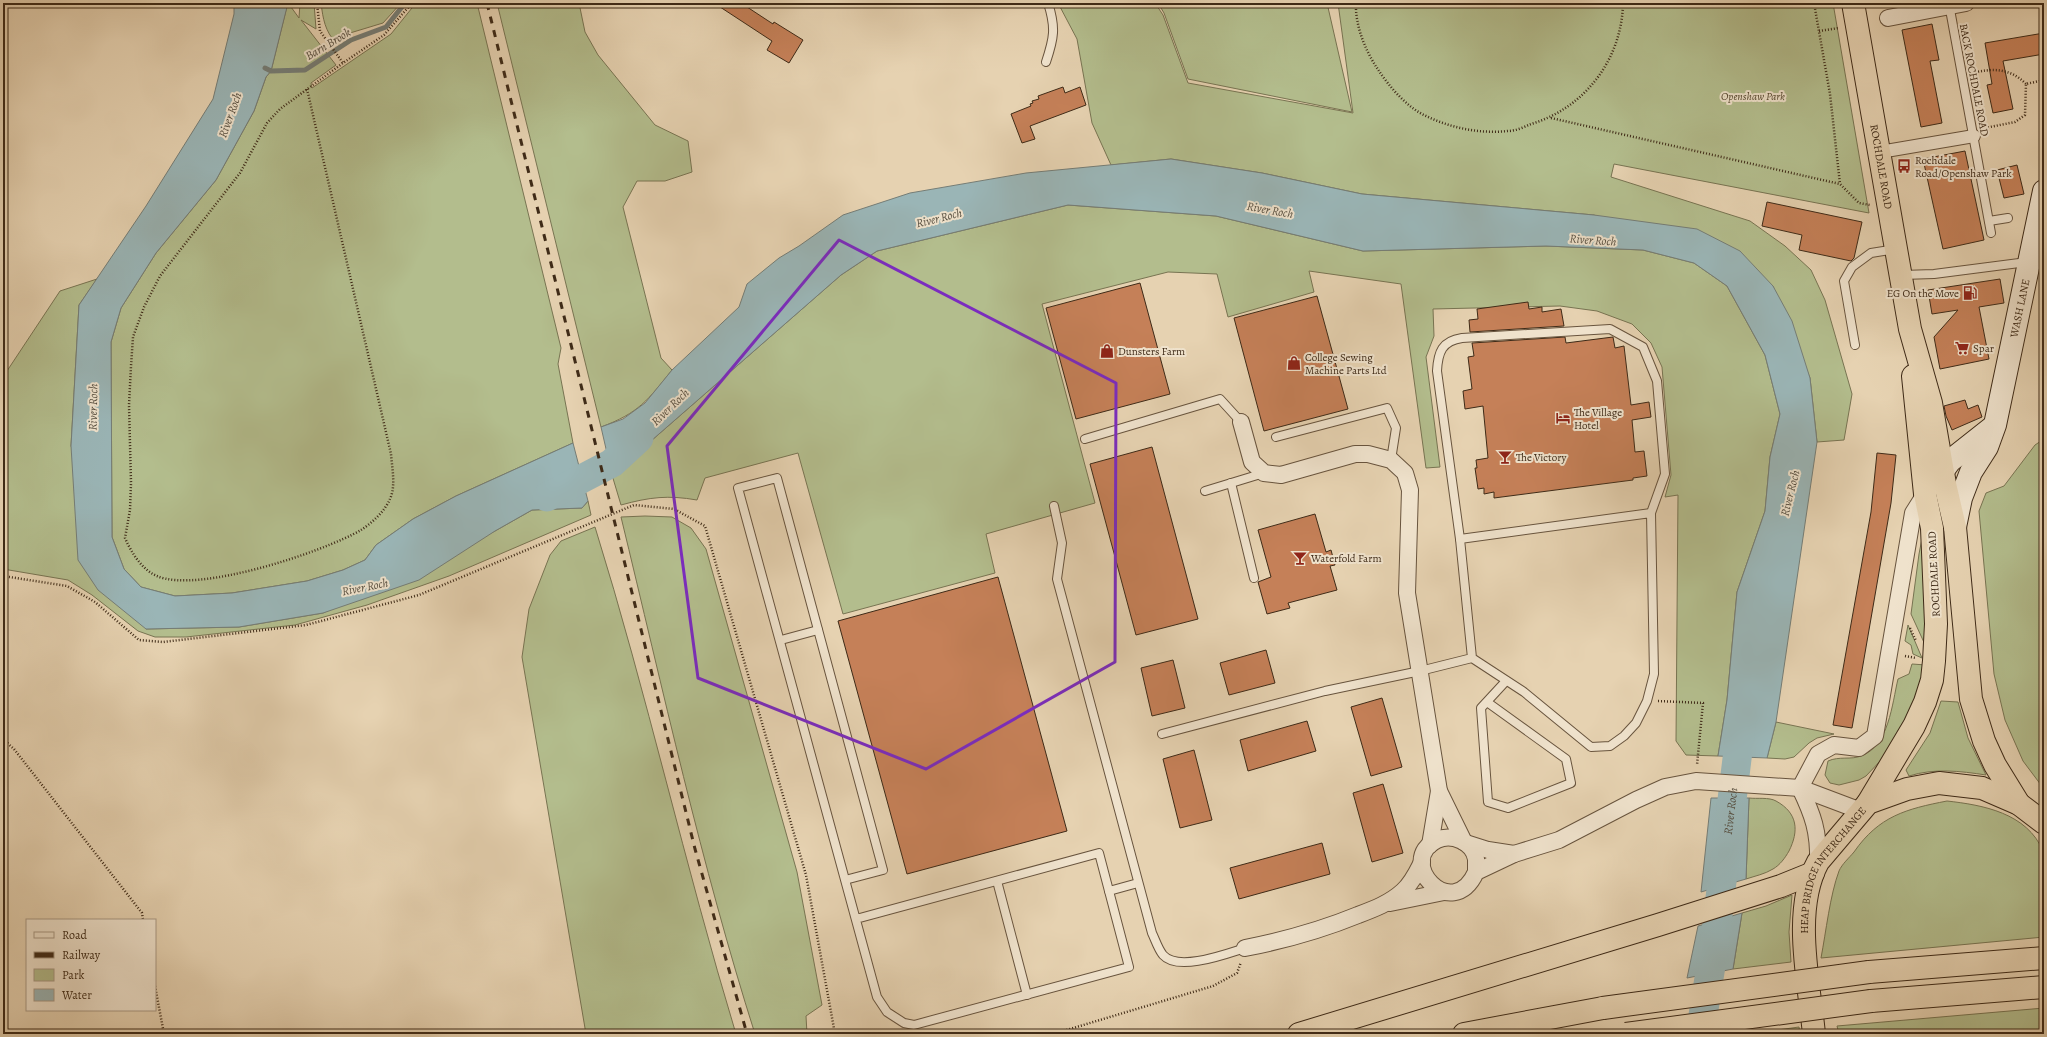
<svg xmlns="http://www.w3.org/2000/svg" width="2047" height="1037" viewBox="0 0 2047 1037" font-family="Alegreya,serif">
<style>
.green{fill:#b3bd8d;stroke:#787452}
.water{fill:#9ab5b6;stroke:#757d76}
.lines{fill:none;stroke-linecap:round;stroke-linejoin:round}
.stream{stroke:#757d76;stroke-width:5}
.river{stroke:#9ab5b6;stroke-width:29}
.building{fill:#c58058;stroke:#3e2a17}
.service-casing{stroke:#68543e;stroke-width:10}
.pedestrian-casing{stroke:#68543e;stroke-width:14}
.minor-casing{stroke:#68543e;stroke-width:18}
.secondary-casing{stroke:#3e2a17;stroke-width:24}
.trunk-casing{stroke:#3e2a17;stroke-width:24}
.motorway-casing{stroke:#3e2a17;stroke-width:24}
.path{stroke:#3e2a17;stroke-width:2.5;stroke-dasharray:1 2;stroke-linecap:butt}
.service{stroke:#efe2cc;stroke-width:8}
.pedestrian{stroke:#efe2cc;stroke-width:12}
.minor{stroke:#efe2cc;stroke-width:16}
.secondary{stroke:#efe2cc;stroke-width:22}
.trunk{stroke:#e6d2b1;stroke-width:22}
.motorway{stroke:#e6d2b1;stroke-width:22}
.rail{stroke:#3e2a17;stroke-width:3;stroke-dasharray:7 7;stroke-linecap:butt}
.motorway-bridge-casing{stroke:#3e2a17;stroke-width:24;stroke-linecap:butt}
.motorway-bridge{stroke:#e6d2b1;stroke-width:22}
.marked{fill:none;stroke:#7b2cbf;stroke-width:3;stroke-linejoin:round}
.labels{text-anchor:middle;dominant-baseline:central;stroke-width:4;stroke-linejoin:round;paint-order:stroke}
.street-label{font-size:11px;fill:#3e2a17;stroke:#efe2cc}
.park-label{font-size:11px;font-style:italic;fill:#55472f;stroke:#efe2cc}
.poi-label{font-size:11px;fill:#3e2a17;stroke:#efe2cc;text-anchor:start}
.water-label{font-size:12px;font-style:italic;fill:#554d3f;stroke:#efe2cc}
</style>
<rect width="100%" height="100%" fill="#e6d2b1"/>
<filter id="stains"><feTurbulence type="fractalNoise" baseFrequency=".005" numOctaves="4"/><feColorMatrix values="0 0 0 0 .2 0 0 0 0 .09 0 0 0 0 .02 0 0 0 .5 -.17"/></filter>
<radialGradient id="worn" r=".72"><stop offset=".6" stop-color="#630" stop-opacity="0"/><stop offset="1" stop-color="#630" stop-opacity=".3"/></radialGradient>
<g class="green">
<polygon points="300,3 314,3 316,29 301,20 336,65 311,83 312,88 391,34 416,3 477,3 561,348 558,364 573,443 456,496 413,519 376,545 365,560 343,570 307,581 232,593 175,596 141,587 124,569 112,537 111,342 121,308 156,253 216,180 254,111 266,77 271,71 287,6 291,7 299,18"/>
<path d="M321,3H401L383,23L350,33L336,43C325,31 323,19 321,3Z"/>
<path d="M497,3H579L585,32L598,55L655,125L688,141L692,172L665,181H637L623,207L661,358L672,370C648,400 639,413 601,427Z"/>
<polygon points="1058,3 1155,3 1163,15 1188,83 1353,113 1338,3 1833,3 1869,213 1614,164 1611,177 1750,221 1785,246 1811,270 1825,300 1852,394 1844,440 1817,442 1810,378 1773,286 1594,215 1362,194 1262,173 1171,159 1111,165 1092,123 1077,39"/>
<polygon points="1158,3 1327,3 1352,112 1188,79 1164,13"/>
<path d="M1068,205L1216,216L1363,251L1546,246L1643,250L1694,263L1727,286L1765,355L1780,414L1770,457L1765,511L1737,592L1727,700L1718,756L1686,755L1676,741L1678,495L1665,497L1671,475L1662,367L1651,343L1632,324L1597,311L1560,306L1433,309L1434,336L1426,357L1440,467L1426,468L1401,284L1309,271L1314,292L1228,317L1217,274L1168,272L1042,304L1095,503L986,534L995,573L843,614L798,453L705,478L697,500C668,495 650,497 621,505L612,475L841,275L877,251Z"/>
<polygon points="97,279 79,305 71,446 146,629 239,627 323,613 495,531 532,510 582,508 588,501 591,515 449,576 367,605 295,625 186,637 155,637 138,631 92,595 68,580 3,569 3,377 60,291"/>
<polygon points="2044,439 2044,789 2023,761 2005,720 1994,674 1979,511 1986,493 2004,486 2035,445"/>
<path d="M645,516L672,517L691,528L706,549L797,872L822,1005L806,1016L807,1034H755C701,864 663,690 621,517Z"/>
<path d="M595,527C647,694 685,866 736,1034H586L522,657L529,609L550,555L561,541Z"/>
<polygon points="1924,528 1927,649 1911,614 1919,554"/>
<polygon points="1908,625 1922,658 1913,654 1911,645 1905,641"/>
<path d="M1912,664L1926,665L1922,690L1884,757L1866,776L1859,780L1839,785L1830,783L1825,775L1828,761C1839,756 1851,760 1861,756C1889,746 1892,704 1898,679L1909,674Z"/>
<path d="M1941,701L1958,702L1968,738L1986,775C1960,771 1934,768 1909,776L1906,770L1930,733Z"/>
<polygon points="1776,722 1834,734 1817,738 1809,743 1794,757 1785,759 1767,758"/>
<path d="M1749,798C1757,799 1769,797 1776,801C1798,813 1799,831 1789,851C1785,858 1780,865 1773,869C1765,874 1755,876 1746,879Z"/>
<path d="M1947,801C1983,805 2027,813 2043,851C2047,859 2044,923 2044,937L1821,958C1826,932 1830,895 1839,871C1842,864 1849,858 1854,852C1879,816 1906,809 1947,801Z"/>
<polygon points="1792,895 1789,932 1791,962 1733,969 1742,913 1766,906"/>
<polygon points="2044,1008 2044,1034 1839,1034 1837,1026"/>
<polygon points="1799,1027 1800,1034 1749,1034"/>
</g>
<g class="water">
<polygon points="234,3 288,3 271,71 266,77 254,111 216,180 156,253 121,308 111,342 112,537 124,569 141,587 175,596 232,593 307,581 343,570 365,560 376,545 413,519 456,496 573,443 588,501 582,508 532,510 495,531 419,580 323,613 239,627 146,629 98,590 78,560 71,446 79,305 146,206 213,99 234,14"/>
<polygon points="1171,159 1262,173 1362,194 1594,215 1697,229 1740,251 1773,286 1792,321 1810,378 1817,442 1776,722 1767,758 1718,756 1727,700 1737,592 1765,511 1770,457 1780,414 1765,355 1727,286 1694,263 1643,250 1546,246 1363,251 1216,216 1068,205 877,251 841,275 612,475 601,427 623,419 645,403 672,370 739,307 747,284 779,258 799,246 843,215 910,193 1026,173"/>
<polygon points="1711,798 1749,798 1746,879 1701,892"/>
<polygon points="1742,913 1733,969 1687,978 1698,926"/>
</g>
<g class="lines">
<polyline class="stream" points="265,68 271,71 305,70 351,40 386,27 405,3"/>
<g class="river">
<polyline points="547,497 612,463 639,438"/>
<path id="s1" d="M1700,1034L1714,947L1742,718"/>
</g>
</g>
<g class="building">
<polygon points="714,3 741,3 773,24 774,22 803,40 789,63 767,50 772,41"/>
<polygon points="1932,24 1939,60 1930,61 1942,123 1921,127 1902,30"/>
<polygon points="2044,33 2044,54 2003,61 2013,109 1993,113 1987,85 1992,84 1985,43"/>
<polygon points="1063,87 1065,93 1080,87 1086,105 1030,126 1035,139 1022,143 1011,114 1031,106 1030,104 1033,103 1032,101 1039,99 1038,96"/>
<polygon points="1965,151 1984,240 1943,249 1923,159"/>
<polygon points="2017,165 2024,194 2004,198 1997,170"/>
<polygon points="1767,202 1862,222 1854,258 1851,261 1799,250 1802,235 1762,226"/>
<polygon points="2000,279 2004,303 1979,307 1989,359 1940,369 1934,337 1958,310 1932,314 1928,290"/>
<polygon points="1140,283 1170,394 1076,419 1046,308"/>
<polygon points="1317,296 1348,409 1264,431 1234,318"/>
<polygon points="1528,302 1529,309 1542,307 1542,312 1561,309 1564,326 1470,332 1469,320 1478,319 1477,309"/>
<polygon points="1565,337 1566,343 1613,337 1615,348 1624,346 1631,405 1649,402 1651,417 1632,420 1635,452 1644,451 1647,476 1633,478 1633,480 1494,498 1494,492 1484,494 1484,488 1478,489 1475,468 1477,468 1476,460 1488,458 1483,406 1465,409 1463,391 1472,389 1468,357 1474,356 1472,343"/>
<polygon points="1965,400 1968,409 1978,405 1982,417 1952,430 1946,416 1944,406"/>
<polygon points="1152,447 1198,619 1136,635 1090,464"/>
<polygon points="1877,453 1896,455 1891,503 1852,728 1833,725 1871,512"/>
<polygon points="1315,514 1326,552 1331,550 1335,565 1330,566 1337,590 1288,603 1290,608 1267,614 1258,582 1271,577 1258,530"/>
<polygon points="998,577 1067,831 907,874 838,621"/>
<polygon points="1266,650 1275,683 1229,695 1220,663"/>
<polygon points="1173,660 1185,708 1152,716 1141,668"/>
<polygon points="1382,698 1402,767 1371,776 1351,707"/>
<polygon points="1307,721 1316,751 1248,771 1240,740"/>
<polygon points="1194,750 1212,820 1180,828 1163,759"/>
<polygon points="1383,784 1403,853 1372,862 1353,793"/>
<polygon points="1322,843 1330,874 1239,899 1230,868"/>
</g>
<g class="lines">
<defs>
<g id="service">
<polyline points="1949,4 1991,233"/>
<path d="M1046,62C1054,38 1056,28 1048,3"/>
<polyline points="1989,221 2008,218"/>
<polyline points="1902,275 1934,274 2027,262"/>
<polyline points="1855,345 1844,281 1852,267 1871,253 1896,249"/>
<polyline points="1276,437 1387,408 1396,428 1391,460"/>
<polyline points="1085,439 1220,399 1241,422"/>
<polyline points="1231,483 1254,578"/>
<polyline points="1205,491 1264,473"/>
<path d="M1054,506L1062,543L1057,579L1152,933C1155,939 1158,949 1163,955C1178,972 1226,954 1245,948"/>
<path d="M1460,539L1437,371C1438,352 1442,341 1462,338L1610,329L1643,347L1657,381L1665,474L1651,513"/>
<polyline points="781,640 818,630"/>
<polyline points="1487,702 1566,759 1571,783 1508,808 1488,802 1481,708 1506,681"/>
<polyline points="1162,734 1325,691 1420,671 1472,658 1460,539 1651,513 1654,674 1647,701 1636,723 1624,736 1610,746 1591,747 1524,692 1472,658"/>
<polyline points="845,880 883,870 777,478 738,488 877,997 887,1012 904,1023 914,1025 1129,967 1099,853 856,919"/>
<polyline points="997,881 1027,995"/>
<polyline points="1109,891 1138,883"/>
</g>
<polyline id="pedestrian" points="1880,152 1974,136"/>
<g id="minor">
<polyline points="1888,18 1966,3"/>
<polyline points="1241,422 1252,462 1264,473 1281,475 1355,454 1368,454 1391,460 1405,473 1410,490 1407,593 1439,791 1464,842"/>
<polyline points="1800,788 1818,754 1834,745 1859,748 1875,736 1913,513 1925,494"/>
<path d="M1800,788C1813,815 1819,832 1818,862"/>
<polyline points="1466,843 1488,850 1514,854"/>
<polyline points="1430,845 1439,791"/>
<path d="M1476,872C1476,868 1476,863 1476,859C1473,842 1452,833 1437,840C1394,861 1452,925 1476,872L1514,854L1559,840L1636,800L1665,787L1696,781L1800,788L1861,811"/>
<polyline points="1390,903 1444,892"/>
<path d="M1245,948C1286,940 1319,931 1358,915C1374,909 1390,903 1403,891C1412,883 1417,872 1422,862"/>
</g>
<g id="secondary">
<polyline points="1934,483 1950,461 1993,427"/>
<path id="s2" d="M1955,527L1961,498L1971,472L1987,447L1995,425L2044,191"/>
</g>
<g id="trunk">
<path id="s3" d="M1853,3L1910,329L1931,403L1945,484L1955,527L1971,699L1984,741L1995,765L2019,804"/>
<polyline points="1868,803 1914,726 1925,702 1932,680 1934,661 1936,624 1932,528 1925,494 1913,376"/>
<path id="s4" d="M1814,1034C1809,982 1792,910 1818,862L1868,803L1907,789L1939,783L1982,788L2019,804L2044,823"/>
</g>
<g id="motorway">
<polyline points="1869,972 2044,958"/>
<polyline points="1871,1001 2044,987"/>
<polyline points="1299,1034 1658,925 1781,886 1813,873"/>
<polyline points="1464,1034 1603,1008"/>
</g>
</defs>
<use href="#service" class="service-casing"/>
<use href="#pedestrian" class="pedestrian-casing"/>
<use href="#minor" class="minor-casing"/>
<use href="#secondary" class="secondary-casing"/>
<use href="#trunk" class="trunk-casing"/>
<use href="#motorway" class="motorway-casing"/>
<g class="path">
<polyline points="317,3 320,31 343,63 384,35 412,3"/>
<path d="M1356,3C1355,25 1365,50 1377,68C1388,85 1406,107 1426,116C1451,128 1480,134 1508,131C1516,131 1524,127 1531,124C1585,108 1622,59 1623,3"/>
<polyline points="1814,3 1830,94 1840,184"/>
<polyline points="1819,31 1839,28"/>
<path d="M1972,73C1993,68 2010,68 2026,84"/>
<path d="M307,89L391,454C392,468 396,486 390,499C385,511 372,523 361,530C323,552 198,594 157,576C142,570 131,552 125,538L130,510L131,483L129,405L131,366L133,337L144,307L160,276L240,173L267,123L280,109L343,63"/>
<polyline points="1551,118 1840,184 1859,203 1870,205"/>
<polyline points="1985,128 2015,122 2025,115 2026,84 2044,80"/>
<polyline points="3,576 67,586 95,602 139,640 163,642 306,625 419,595 634,505 674,509 705,526 806,875 835,1034"/>
<polyline points="1910,628 1916,641"/>
<polyline points="1905,656 1916,658"/>
<polyline points="1658,701 1703,703 1697,765"/>
<polyline points="3,739 14,749 142,913 143,920"/>
<polyline points="155,986 164,1034"/>
<polyline points="1059,1034 1060,1032 1213,986 1237,973 1241,962"/>
</g>
<use href="#service" class="service"/>
<use href="#pedestrian" class="pedestrian"/>
<use href="#minor" class="minor"/>
<use href="#secondary" class="secondary"/>
<use href="#trunk" class="trunk"/>
<use href="#motorway" class="motorway"/>
<polyline class="rail" points="487,3 695,849 747,1034"/>
<defs>
<g id="motorway-bridge">
<polyline points="1603,1008 1869,972"/>
<polyline points="1626,1034 1871,1001"/>
</g>
</defs>
<use href="#motorway-bridge" class="motorway-bridge-casing"/>
<use href="#motorway-bridge" class="motorway-bridge"/>
</g>
<path class="marked" d="M839,240L1116,383L1115,662L926,769L698,678L667,446Z"/>
<defs>
<symbol id="bus-bare" viewBox="-9 -9 18 18"><path d="M-5-6H5V4H4V6H2V4H-2V6H-4V4H-5ZM-3.5-4V0h7V-4ZM-3.5 1.2v1.5H-2V1.2ZM2 1.2v1.5H3.5V1.2Z" fill="#8f2418" stroke="#efe2cc" stroke-width="2.5" paint-order="stroke"/></symbol>
<symbol id="fuel-bare" viewBox="-9 -9 18 18"><path d="M-5.5-6h7V0h2V4h1.3V-2.5L3-4.5l.8-.8L6-3V5H2.5V1h-1V6h-7ZM-4.2-4.7v3.2H.2V-4.7Z" fill="#8f2418" stroke="#efe2cc" stroke-width="2.5" paint-order="stroke"/></symbol>
<symbol id="supermarket-bare" viewBox="-9 -9 18 18"><path d="M-6-5.5h2.5l.6 2H6L4.5 2H-2.5L-4.4-4H-6ZM-1.5 3.2a1.3 1.3 0 1 0 .1 0ZM3 3.2a1.3 1.3 0 1 0 .1 0Z" fill="#8f2418" stroke="#efe2cc" stroke-width="2.5" paint-order="stroke"/></symbol>
<symbol id="shop-bare" viewBox="-9 -9 18 18"><path d="M-5-2.5h2.3a2.7 3.5 0 0 1 5.4 0H5L5.5 6h-11ZM-1.5-2.5h3a1.5 2.3 0 0 0-3 0Z" fill="#8f2418" stroke="#efe2cc" stroke-width="2.5" paint-order="stroke"/></symbol>
<symbol id="hotel-bare" viewBox="-9 -9 18 18"><path d="M-6-4.5h1.5V1H6V5H4.5V3h-9V5H-6ZM-4 0a1.8 1.8 0 1 1 3.6 0ZM.5 0V-2.5h3Q6-2.5 6 0Z" fill="#8f2418" stroke="#efe2cc" stroke-width="2.5" paint-order="stroke"/></symbol>
<symbol id="bar-bare" viewBox="-9 -9 18 18"><path d="M-6-5H6L.8 .8V4.5H3.5V6h-7V4.5H-.8V.8Z" fill="#8f2418" stroke="#efe2cc" stroke-width="2.5" paint-order="stroke"/></symbol>
</defs>
<g fill-rule="evenodd">
<use href="#bus-bare" x="1894" y="156" width="20" height="20"/>
<use href="#fuel-bare" x="1960" y="283" width="20" height="20"/>
<use href="#supermarket-bare" x="1952" y="338" width="20" height="20"/>
<use href="#shop-bare" x="1097" y="341" width="20" height="20"/>
<use href="#shop-bare" x="1284" y="353" width="20" height="20"/>
<use href="#hotel-bare" x="1553" y="408" width="20" height="20"/>
<use href="#bar-bare" x="1495" y="447" width="20" height="20"/>
<use href="#bar-bare" x="1290" y="548" width="20" height="20"/>
</g>
<g class="labels">
<g class="street-label">
<text transform="translate(1974 80) rotate(79)">BACK ROCHDALE ROAD</text>
<text stroke="none"><textPath href="#s3" startOffset="166">ROCHDALE ROAD</textPath></text>
<text stroke="none"><textPath href="#s2" startOffset="230">WASH LANE</textPath></text>
<text transform="translate(1934 574) rotate(-93)">ROCHDALE ROAD</text>
<text stroke="none"><textPath href="#s4" startOffset="173">HEAP BRIDGE INTERCHANGE</textPath></text>
</g>
<g class="park-label">
<text x="1753" y="96">Openshaw Park</text>
</g>
<g class="poi-label">
<text x="1915" y="160">Rochdale<tspan x="1915" dy="13">Road/Openshaw Park</tspan></text>
<text x="1959" y="293" text-anchor="end">EG On the Move</text>
<text x="1973" y="348">Spar</text>
<text x="1118" y="351">Dunsters Farm</text>
<text x="1305" y="357">College Sewing<tspan x="1305" dy="13">Machine Parts Ltd</tspan></text>
<text x="1574" y="412">The Village<tspan x="1574" dy="13">Hotel</tspan></text>
<text x="1516" y="457">The Victory</text>
<text x="1311" y="558">Waterfold Farm</text>
</g>
<g class="water-label">
<text transform="translate(328 44) rotate(-31)">Barn Brook</text>
<text transform="translate(230 115) rotate(-70)">River Roch</text>
<text transform="translate(1270 210) rotate(10)">River Roch</text>
<text transform="translate(939 218) rotate(-14)">River Roch</text>
<text transform="translate(1593 240) rotate(4)">River Roch</text>
<text transform="translate(93 407) rotate(-89)">River Roch</text>
<text transform="translate(670 407) rotate(-44)">River Roch</text>
<text transform="translate(1790 493) rotate(-76)">River Roch</text>
<text transform="translate(365 587) rotate(-11)">River Roch</text>
<text stroke="none"><textPath href="#s1" startOffset="225">River Roch</textPath></text>
</g>
</g>
<rect width="2047" height="1037" fill="none" stroke="#e6d2b1" stroke-width="16"/>
<rect x="4" y="4" width="2039" height="1029" fill="none" stroke="#3e2a17" stroke-width="2"/>
<rect x="8" y="8" width="2031" height="1021" fill="none" stroke="#3e2a17"/>
<rect x="26" y="919" width="130" height="92" fill="#efe2cc" stroke="#a89884"/>
<rect x="34" y="932" width="20" height="6" fill="#efe2cc" stroke="#a89884"/>
<text x="62" y="939" font-size="12" fill="#3e2a17">Road</text>
<rect x="34" y="952" width="20" height="6" fill="#3e2a17" stroke="#a89884"/>
<text x="62" y="959" font-size="12" fill="#3e2a17">Railway</text>
<rect x="34" y="969" width="20" height="12" fill="#b3bd8d" stroke="#a89884"/>
<text x="62" y="979" font-size="12" fill="#3e2a17">Park</text>
<rect x="34" y="989" width="20" height="12" fill="#9ab5b6" stroke="#a89884"/>
<text x="62" y="999" font-size="12" fill="#3e2a17">Water</text>
<rect width="100%" height="100%" filter="url(#stains)"/>
<rect width="100%" height="100%" fill="url(#worn)"/>
</svg>
